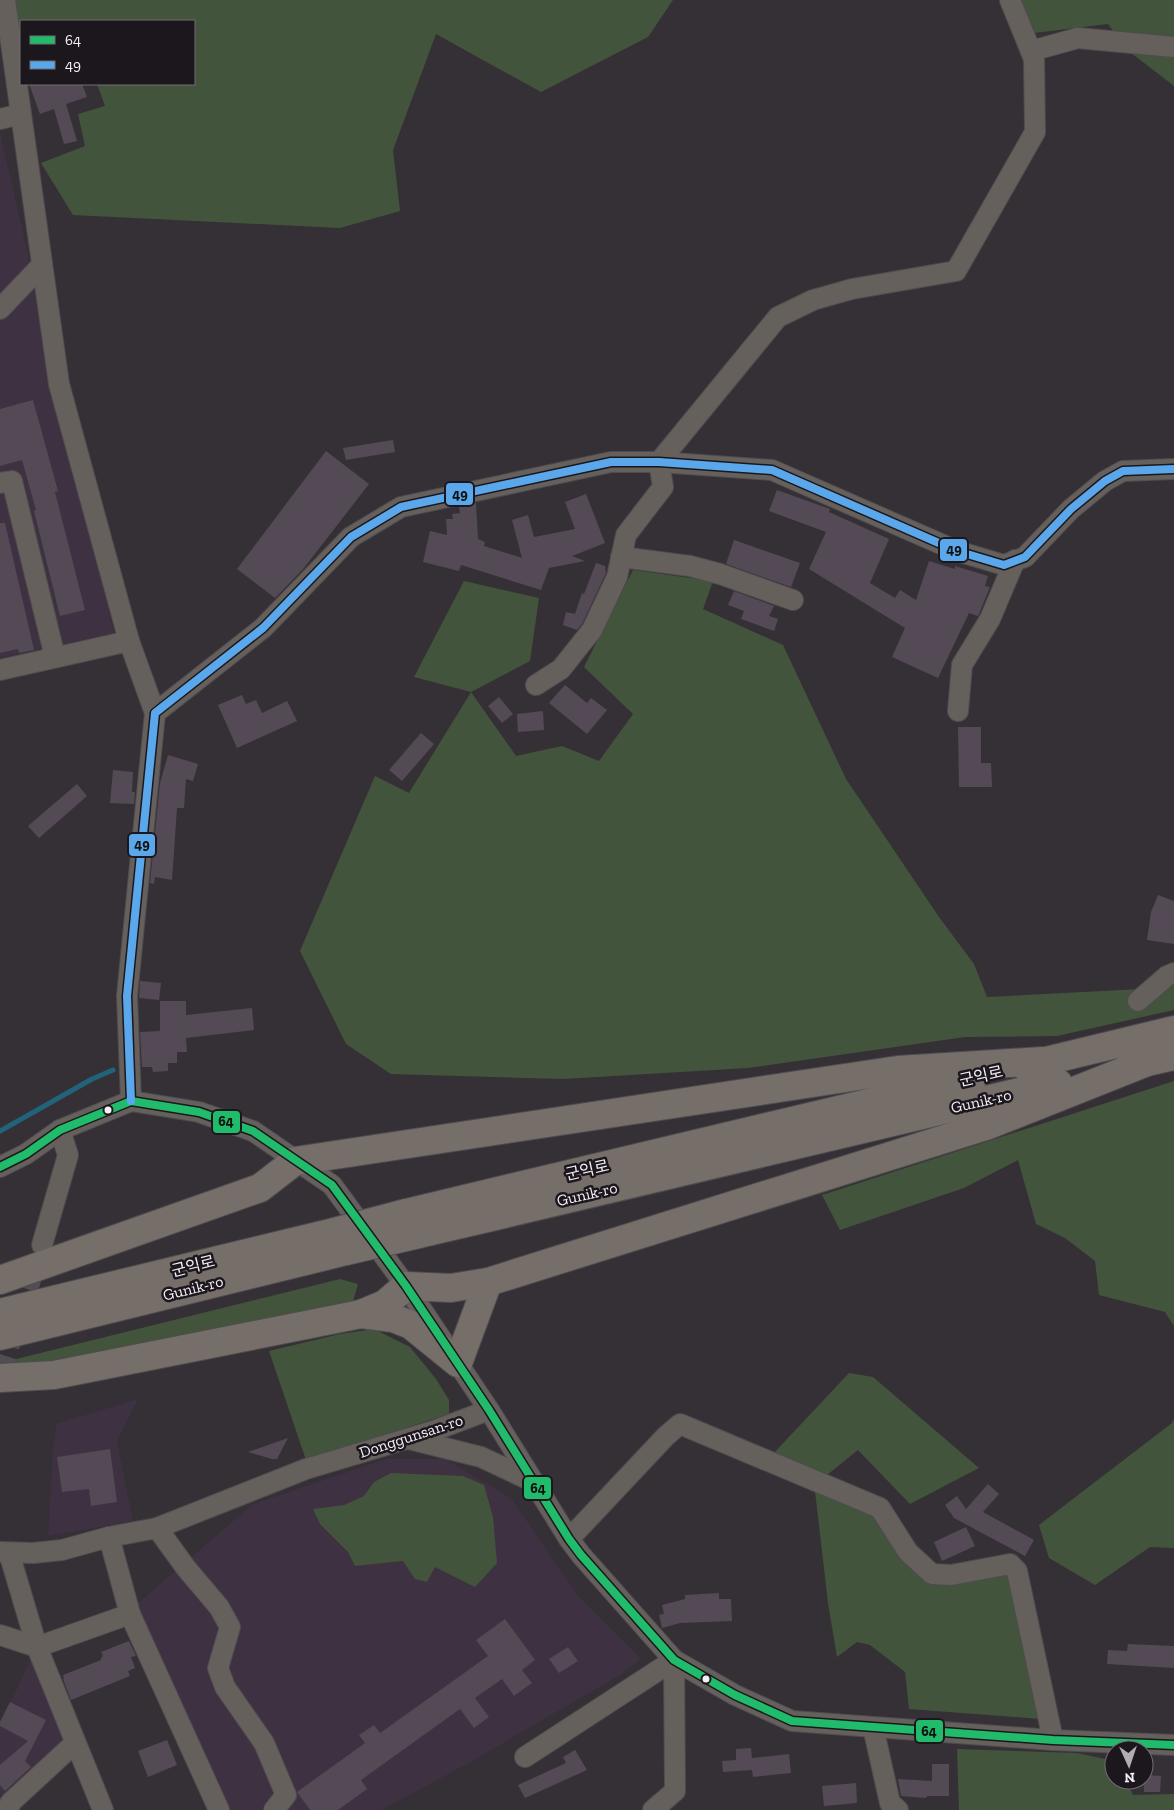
<svg xmlns="http://www.w3.org/2000/svg" width="1174" height="1810" viewBox="0 0 1174 1810" font-family="'Zilla Slab','Noto Sans KR',serif">
<style>
.built{fill:#3e3141}
.green{fill:#43543c}
.lines{fill:none;stroke-linecap:round;stroke-linejoin:round}
.stream{stroke:#216479;stroke-width:5}
.building{fill:#534a55}
.minor-tunnel{stroke:#524d53;stroke-width:20;stroke-dasharray:20 10;stroke-linecap:butt}
.minor-casing{stroke:#4f4c50;stroke-width:22}
.highway-casing{stroke:#4f4c50;stroke-width:30}
.minor{stroke:#65605b;stroke-width:20}
.highway{stroke:#766e69;stroke-width:28}
.highway-bridge-casing{stroke:#4f4c50;stroke-width:30;stroke-linecap:butt}
.highway-bridge{stroke:#766e69;stroke-width:28}
.bus-1-casing{stroke:#1c171d;stroke-width:11}
.bus-2-casing{stroke:#1c171d;stroke-width:11}
.bus-1{stroke:#20bc6c;stroke-width:8}
.bus-2{stroke:#5aa8eb;stroke-width:8}
.bus-dot{fill:#f6eff8;stroke:#1c171d;stroke-width:2}
.labels{text-anchor:middle;dominant-baseline:central;stroke-width:5;stroke-linejoin:round;paint-order:stroke}
.street-label{font-size:16px;fill:#f6eff8;stroke:#1c171d}
.line-badge{stroke:#1c171d;stroke-width:2}
.pale-badge-label{font-size:14px;text-anchor:middle;font-weight:bold;fill:#111}
</style>
<rect width="100%" height="100%" fill="#353036"/>
<g class="built">
<polygon points="0,132 114,633 0,658"/>
<polygon points="138,1399 117,1441 133,1521 48,1536 53,1450 56,1424"/>
<polygon points="386,1459 445,1459 511,1498 578,1596 641,1659 620,1675 469,1763 381,1810 229,1810 179,1702 137,1604 253,1504"/>
<polygon points="33,1654 69,1740 9,1800 0,1794 0,1726"/>
</g>
<g class="green">
<polygon points="16,0 673,0 648,37 541,92 436,34 393,150 400,211 340,228 73,215 41,163 85,146 78,114 105,106 97,84 194,84 194,21 21,21 21,33 17,34"/>
<polygon points="1017,0 1174,0 1174,86 1126,49 1108,24 1034,33"/>
<polygon points="633,570 713,581 703,609 783,645 846,779 939,917 974,964 987,997 1140,989 1174,976 1174,1010 1057,1036 965,1037 748,1068 563,1079 391,1074 346,1044 300,951 375,776 409,793 471,692 414,677 464,581 539,598 530,661 471,692 516,756 562,746 599,761 633,714 584,667"/>
<polygon points="1174,1081 1174,1326 1165,1312 1099,1295 1095,1261 1065,1238 1036,1224 1018,1160 964,1188 840,1230 822,1195"/>
<polygon points="340,1279 358,1284 351,1309 0,1384 0,1363"/>
<polygon points="374,1329 410,1347 436,1379 449,1400 449,1414 306,1460 269,1351 340,1334"/>
<polygon points="849,1373 873,1377 979,1468 910,1504 858,1450 827,1475 772,1455"/>
<polygon points="1174,1419 1174,1548 1150,1547 1095,1585 1049,1558 1039,1525 1172,1423"/>
<polygon points="391,1473 463,1476 484,1485 493,1517 497,1563 475,1587 435,1567 427,1582 415,1579 403,1561 355,1566 348,1552 320,1524 313,1509 344,1505 364,1496 374,1482"/>
<polygon points="815,1491 873,1513 930,1581 1010,1572 1041,1719 909,1709 905,1672 870,1645 857,1642 837,1657 828,1603"/>
<polygon points="957,1749 1077,1753 1114,1761 1114,1780 1126,1780 1133,1795 1174,1794 1174,1810 959,1810"/>
</g>
<g class="lines">
<polyline class="stream" points="0,1131 92,1079 113,1070"/>
</g>
<g class="building">
<polygon points="29,84 82,84 87,97 66,104 77,141 64,144 54,109 40,114"/>
<polygon points="33,400 58,491 55,492 85,610 60,616 34,511 36,510 22,460 0,466 0,409"/>
<polygon points="393,440 395,452 346,460 343,448"/>
<polygon points="326,451 369,484 304,568 275,598 237,569"/>
<polygon points="777,490 830,509 829,512 889,539 870,583 895,598 900,590 916,600 929,561 955,569 955,566 988,576 985,586 990,587 979,614 978,616 969,613 938,678 892,657 905,628 809,569 826,532 769,511"/>
<polygon points="586,494 605,543 572,556 585,561 549,568 541,590 461,565 459,571 423,562 430,531 447,535 446,519 453,519 452,514 460,513 459,507 476,503 478,539 485,542 484,546 522,558 512,520 528,515 534,537 575,529 565,502"/>
<polygon points="0,523 5,523 34,650 19,653 18,649 0,653"/>
<polygon points="734,540 800,563 791,587 726,564"/>
<polygon points="596,563 605,566 606,573 582,624 577,630 563,625 566,612 575,614 582,593 584,594"/>
<polygon points="734,591 774,606 769,616 778,619 774,631 741,619 744,611 728,605"/>
<polygon points="565,685 587,703 591,698 607,710 587,734 549,703"/>
<polygon points="242,695 246,704 256,700 262,713 287,701 297,721 237,748 218,705"/>
<polygon points="499,697 513,714 502,723 488,706"/>
<polygon points="543,711 544,730 518,732 517,714"/>
<polygon points="958,727 981,727 981,763 991,763 992,787 959,787"/>
<polygon points="421,733 434,744 402,781 389,770"/>
<polygon points="168,755 198,764 193,781 186,779 184,808 177,808 172,880 155,877 154,884 150,883 160,783"/>
<polygon points="113,770 133,772 132,792 135,792 134,804 110,803"/>
<polygon points="77,784 87,796 39,838 28,826"/>
<polygon points="1158,895 1174,901 1174,944 1147,940 1151,912"/>
<polygon points="140,981 161,983 159,1000 139,998"/>
<polygon points="160,1001 186,1001 186,1015 252,1008 254,1030 186,1038 187,1052 177,1052 177,1063 168,1063 168,1071 153,1072 152,1067 142,1067 140,1032 160,1031"/>
<polygon points="288,1438 277,1459 272,1459 248,1452"/>
<polygon points="110,1449 117,1502 91,1506 89,1489 62,1492 57,1457"/>
<polygon points="988,1484 999,1494 983,1512 1034,1540 1025,1556 954,1518 945,1505 957,1496 966,1509"/>
<polygon points="966,1527 975,1546 942,1561 934,1542"/>
<polygon points="719,1593 719,1599 731,1599 732,1621 680,1623 662,1628 659,1615 664,1614 662,1605 685,1599 685,1595"/>
<polygon points="505,1619 535,1660 522,1670 532,1683 514,1696 502,1679 475,1698 489,1717 474,1728 460,1709 361,1780 367,1789 338,1810 310,1810 297,1792 365,1743 359,1735 374,1725 380,1733 488,1656 476,1640"/>
<polygon points="129,1641 136,1656 131,1657 135,1668 128,1671 130,1676 71,1700 63,1679 64,1679 63,1675 101,1660 101,1658 103,1656 101,1652"/>
<polygon points="1128,1644 1174,1646 1174,1668 1107,1664 1108,1650 1127,1651"/>
<polygon points="568,1647 578,1661 559,1673 549,1659"/>
<polygon points="10,1702 46,1720 25,1761 31,1767 5,1791 0,1785 0,1765 28,1741 0,1726 0,1722"/>
<polygon points="167,1740 177,1765 148,1777 138,1751"/>
<polygon points="751,1748 752,1758 789,1754 791,1773 753,1777 752,1770 723,1772 722,1761 736,1760 736,1749"/>
<polygon points="575,1750 587,1770 525,1798 518,1785 566,1763 563,1757"/>
<polygon points="932,1764 949,1764 949,1796 927,1796 926,1798 901,1796 898,1779 932,1781"/>
<polygon points="1144,1775 1161,1776 1160,1792 1144,1792"/>
<polygon points="856,1783 857,1803 824,1806 822,1786"/>
</g>
<g class="lines">
<polyline class="minor-tunnel" points="0,1375 38,1259"/>
<defs>
<g id="minor">
<polyline points="5,0 59,384 129,641 155,713"/>
<polyline points="1031,51 1078,38 1174,47"/>
<polyline points="0,119 21,114"/>
<polyline points="0,309 42,265"/>
<polyline points="0,483 12,481 55,657"/>
<polyline points="621,557 690,566 720,574 793,600"/>
<polyline points="0,670 129,641"/>
<polyline points="536,685 561,669 592,630 617,577 626,535 663,487 659,462 778,317 813,300 852,289 956,271 1035,132 1034,59 1010,0"/>
<polyline points="958,711 962,665 990,619 1015,560"/>
<polyline points="1138,1001 1167,976 1174,973"/>
<polyline points="131,1101 127,996 155,713 263,628 351,537 401,507 611,462 659,462 772,470 957,551 1004,565 1025,557 1071,509 1105,481 1123,471 1174,469"/>
<polyline points="0,1167 26,1154 60,1130 131,1101 199,1112 253,1131 332,1185 406,1286 489,1410 569,1539 581,1555 674,1660 735,1695 792,1721 1053,1740 1174,1745"/>
<polyline points="42,1245 68,1155 60,1130"/>
<polyline points="409,1439 481,1457 534,1482"/>
<polyline points="157,1528 186,1568 219,1607 230,1627 218,1668 225,1687 264,1743 286,1795 274,1810"/>
<polyline points="109,1537 130,1614 219,1810"/>
<polyline points="569,1539 666,1436 680,1424 880,1508 908,1552 932,1574 951,1575 1010,1564 1017,1571 1053,1740"/>
<polyline points="0,1552 33,1553 62,1550 109,1537 157,1528 306,1469 433,1431 489,1410"/>
<polyline points="9,1553 37,1647 103,1810"/>
<polyline points="0,1635 37,1647 130,1614"/>
<polyline points="873,1727 890,1803 898,1810"/>
<polyline points="525,1757 674,1660"/>
<polyline points="9,1810 10,1803 75,1743"/>
<polyline points="653,1810 675,1791 674,1660"/>
</g>
<g id="highway">
<polyline points="1025,1066 1174,1030"/>
<polyline points="1129,1066 1174,1056"/>
<polyline points="406,1213 973,1078"/>
<polyline points="419,1234 1058,1083"/>
<polyline points="0,1280 260,1188 295,1161 898,1070 1043,1061"/>
<polyline points="0,1313 334,1232"/>
<polyline points="361,1314 393,1318 411,1325 458,1363 488,1282"/>
<polyline points="0,1336 346,1251"/>
<polyline points="0,1378 54,1375 361,1314 385,1304 406,1286 451,1288 488,1282 986,1126 1147,1062"/>
</g>
</defs>
<use href="#minor" class="minor-casing"/>
<use href="#highway" class="highway-casing"/>
<use href="#minor" class="minor"/>
<use href="#highway" class="highway"/>
<defs>
<g id="highway-bridge">
<polyline points="334,1232 406,1213"/>
<polyline points="346,1251 419,1234"/>
</g>
</defs>
<use href="#highway-bridge" class="highway-bridge-casing"/>
<use href="#highway-bridge" class="highway-bridge"/>
<defs>
<polyline id="bus-1" points="0,1167 26,1154 60,1130 131,1101 199,1112 253,1131 332,1185 406,1286 489,1410 569,1539 581,1555 674,1660 735,1695 792,1721 1053,1740 1174,1745"/>
<polyline id="bus-2" points="131,1101 127,996 155,713 263,628 351,537 401,507 611,462 659,462 772,470 957,551 1004,565 1025,557 1071,509 1105,481 1123,471 1174,469"/>
</defs>
<use href="#bus-1" class="bus-1-casing"/>
<use href="#bus-2" class="bus-2-casing"/>
<use href="#bus-1" class="bus-1"/>
<use href="#bus-2" class="bus-2"/>
</g>
<g class="bus-dot">
<circle cx="108" cy="1110" r="4.5"/>
<circle cx="706" cy="1679" r="4.5"/>
</g>
<g class="labels">
<g class="street-label">
<text transform="translate(981 1076) rotate(-13)">군익로</text>
<text transform="translate(981 1101) rotate(-13)">Gunik-ro</text>
<text transform="translate(587 1170) rotate(-13)">군익로</text>
<text transform="translate(587 1194) rotate(-13)">Gunik-ro</text>
<text transform="translate(193 1266) rotate(-14)">군익로</text>
<text transform="translate(193 1288) rotate(-14)">Gunik-ro</text>
<text transform="translate(411 1436) rotate(-18)">Donggunsan-ro</text>
</g>
</g>
<g class="line-badge">
<rect x="445" y="482" width="29" height="24" rx="5" fill="#5aa8eb"/>
<rect x="939" y="538" width="29" height="24" rx="5" fill="#5aa8eb"/>
<rect x="128" y="833" width="28" height="24" rx="5" fill="#5aa8eb"/>
<rect x="212" y="1110" width="29" height="24" rx="5" fill="#20bc6c"/>
<rect x="523" y="1476" width="29" height="24" rx="5" fill="#20bc6c"/>
<rect x="915" y="1719" width="29" height="24" rx="5" fill="#20bc6c"/>
</g>
<g class="pale-badge-label">
<text x="460" y="499">49</text>
<text x="954" y="554">49</text>
<text x="142" y="849">49</text>
<text x="226" y="1126">64</text>
<text x="538" y="1493">64</text>
<text x="929" y="1736">64</text>
</g>
<rect x="20" y="20" width="175" height="65" fill="#1c171d" stroke="#736d75"/>
<rect x="30" y="36" width="25" height="8" fill="#20bc6c" stroke="#736d75"/>
<text x="65" y="45" font-size="15" fill="#f6eff8">64</text>
<rect x="30" y="61" width="25" height="8" fill="#5aa8eb" stroke="#736d75"/>
<text x="65" y="70" font-size="15" fill="#f6eff8">49</text>
<g transform="translate(1129 1765) rotate(177)"><circle r="24" fill="#1c171d" stroke="#736d75"/>
<path d="M0-4L9 19L0 12L-9 19Z" fill="#b2acb4"/>
<text y="-8" font-size="14" font-weight="bold" text-anchor="middle" fill="#f6eff8">N</text>
</g>
</svg>
